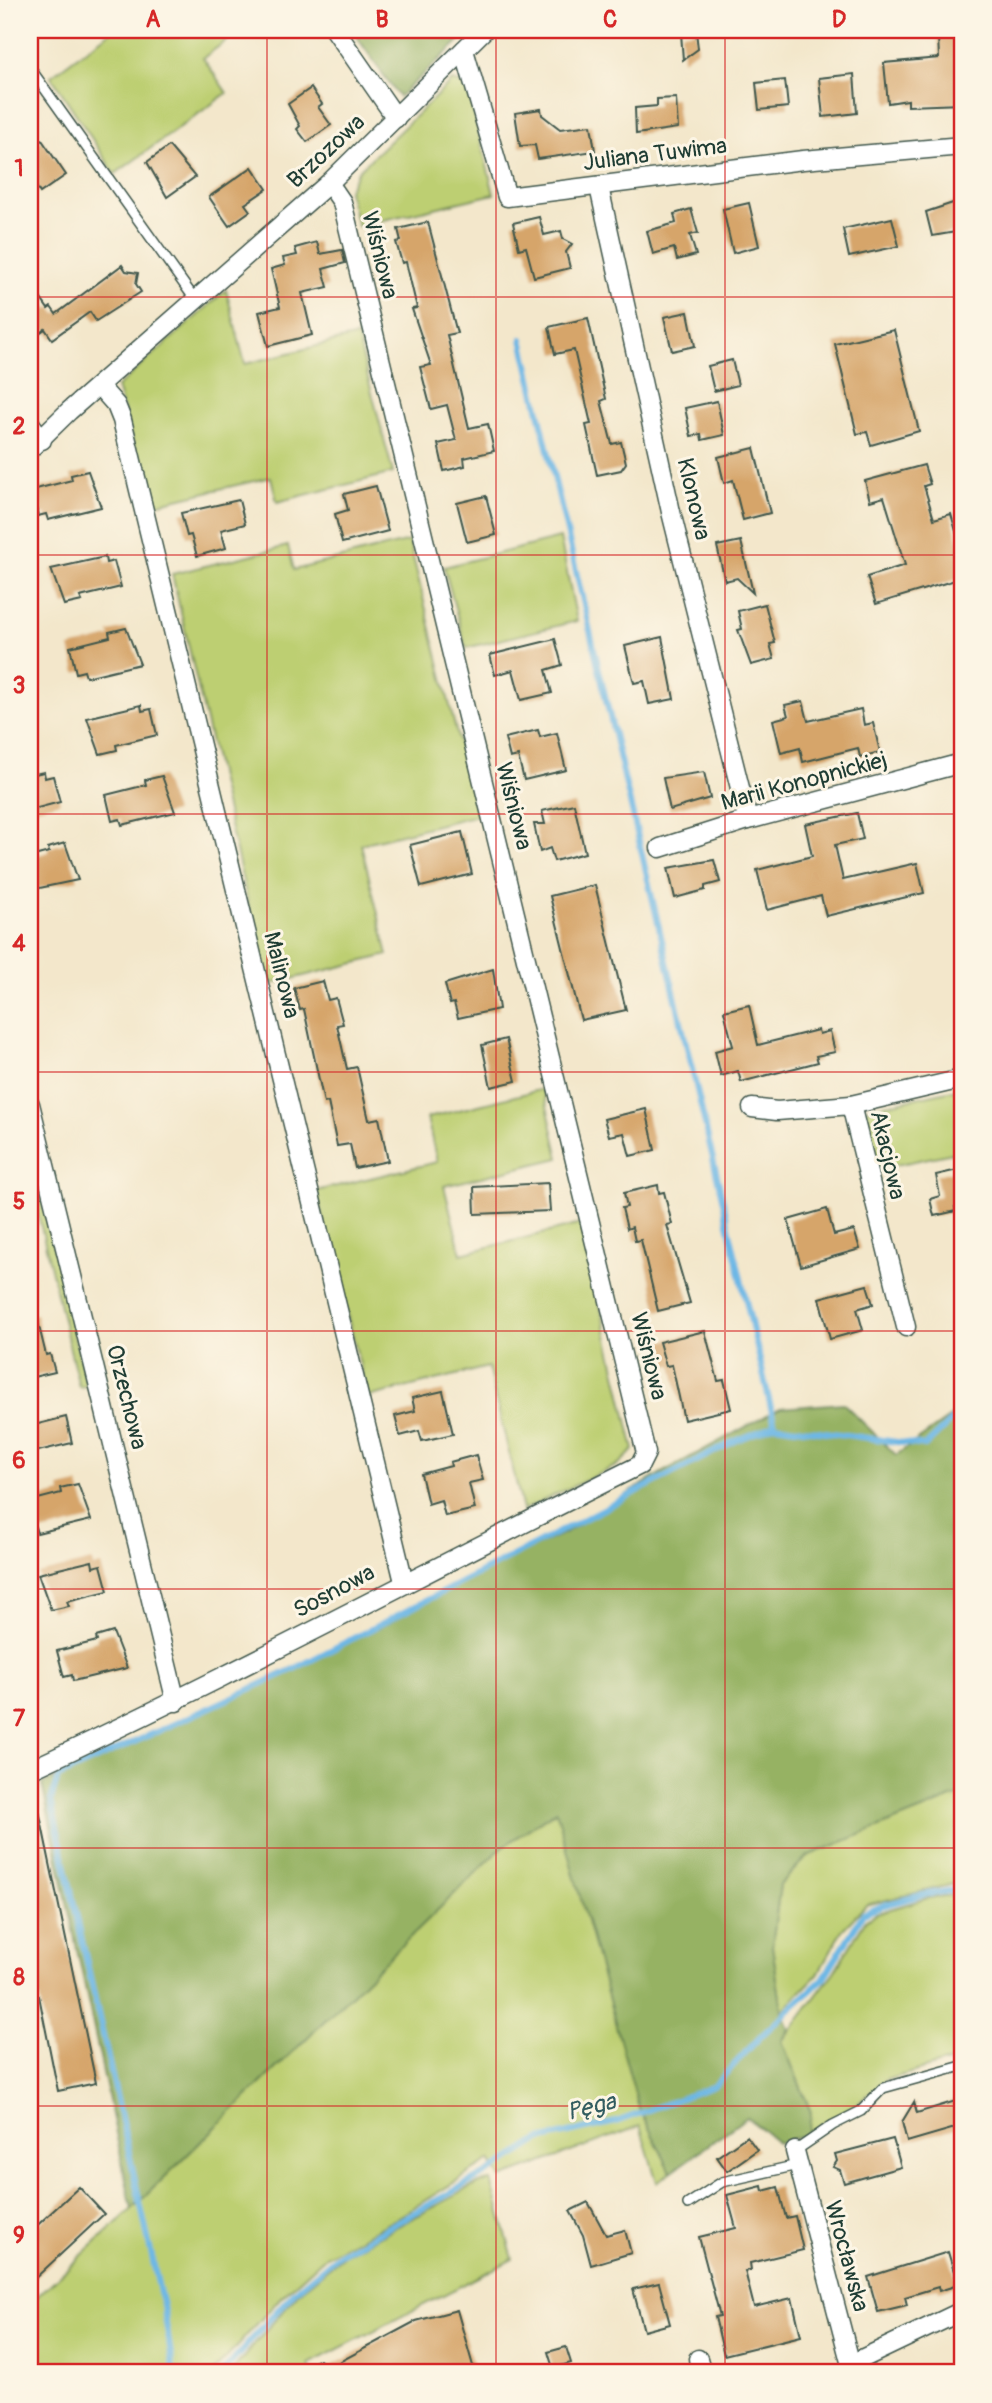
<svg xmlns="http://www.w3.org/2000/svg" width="992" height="2403" viewBox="0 0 992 2403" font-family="Pangolin,sans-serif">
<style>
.green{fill:#bdcf72;stroke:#6e8653;stroke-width:2}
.forest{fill:#96b264;stroke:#5a784c;stroke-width:2}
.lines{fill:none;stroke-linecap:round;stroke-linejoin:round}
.stream{stroke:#6db7e5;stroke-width:6}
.building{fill:#d6a56b}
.lane-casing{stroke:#3f564b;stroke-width:12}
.street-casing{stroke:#3f564b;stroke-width:21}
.lane{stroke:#fff;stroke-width:9}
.street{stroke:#fff;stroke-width:18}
.grid{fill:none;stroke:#d62828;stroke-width:2;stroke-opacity:0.55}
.labels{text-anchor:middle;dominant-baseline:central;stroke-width:6;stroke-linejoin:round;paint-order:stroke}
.street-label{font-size:23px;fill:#1f3d34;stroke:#fcf5e5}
.water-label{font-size:24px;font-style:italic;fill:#325c60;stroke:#fcf5e5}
.neatline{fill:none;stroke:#d62828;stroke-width:2.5}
.grid-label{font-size:23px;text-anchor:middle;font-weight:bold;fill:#d62828}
</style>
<rect width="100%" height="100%" fill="#fcf5e5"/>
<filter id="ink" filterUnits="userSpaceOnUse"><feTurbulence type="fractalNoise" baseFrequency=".0143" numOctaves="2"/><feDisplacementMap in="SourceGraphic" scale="14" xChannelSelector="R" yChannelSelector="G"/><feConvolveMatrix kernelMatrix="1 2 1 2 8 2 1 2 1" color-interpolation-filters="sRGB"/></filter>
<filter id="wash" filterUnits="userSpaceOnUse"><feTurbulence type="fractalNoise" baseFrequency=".00686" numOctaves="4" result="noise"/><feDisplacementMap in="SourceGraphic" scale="28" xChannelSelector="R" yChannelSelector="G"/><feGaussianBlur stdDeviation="1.57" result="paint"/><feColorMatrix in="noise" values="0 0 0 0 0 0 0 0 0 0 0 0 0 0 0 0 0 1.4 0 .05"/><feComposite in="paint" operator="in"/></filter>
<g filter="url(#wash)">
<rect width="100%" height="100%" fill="#f3e7cb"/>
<g class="green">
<polygon points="113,30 241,30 203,58 227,93 115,174 51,76"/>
<polygon points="452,81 467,85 494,194 358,226 348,191 358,171"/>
<polygon points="226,290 245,364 357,336 393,473 277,502 271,477 151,505 117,387"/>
<polygon points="560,538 577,621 466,648 444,567"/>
<polygon points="409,541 477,815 361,844 388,955 267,985 172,574 288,546 294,570"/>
<polygon points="543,1089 559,1158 444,1186 461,1254 581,1224 634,1450 618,1465 523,1510 488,1367 368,1397 316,1191 437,1162 427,1118"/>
<polygon points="957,1089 962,1090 962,1151 872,1170 862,1112 870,1108"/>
<polygon points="30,1149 86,1386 79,1387 30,1180"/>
<polygon points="962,1794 962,1882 866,1905 842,1930 818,1974 782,2011 772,1946 780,1885 807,1856"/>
<polygon points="557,1810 639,2108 671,2172 657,2182 640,2126 501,2178 490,2160 394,2220 326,2256 281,2297 213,2373 49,2373 30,2360 30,2303 132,2209 501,1848"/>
<polygon points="962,1894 962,2058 886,2080 851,2109 822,2123 808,2134 811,2112 782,2041 834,1972 865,1921 877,1913 928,1898"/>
<polygon points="491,2181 513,2259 309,2364 312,2373 230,2373 297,2294 345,2254 479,2183"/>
</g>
<g class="forest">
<polygon points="352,30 471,30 399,97"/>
<polygon points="843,1403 896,1455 962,1409 962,1794 807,1856 780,1885 772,1946 782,2011 789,2029 782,2041 811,2113 808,2134 778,2143 747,2117 671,2172 639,2108 556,1810 501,1848 132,2209 42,1784 380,1627 481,1572 566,1532 663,1472 780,1408"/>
</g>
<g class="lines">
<g class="stream">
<polyline points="522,339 775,1425"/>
<polyline points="174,2373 164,2311 51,1800 58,1777 292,1670 735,1441 775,1425 925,1446 962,1410"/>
<polyline points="222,2373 293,2293 338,2255 499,2166 539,2140 616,2122 714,2086 762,2035 823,1979 863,1914 884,1905 922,1895 962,1889"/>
</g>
</g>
<g id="blocks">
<g class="building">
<polygon points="696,31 698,49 683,60 681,33"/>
<polygon points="958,35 962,104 908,106 908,100 888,103 884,63 939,58 938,36"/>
<polygon points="854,74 857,113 823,117 819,78"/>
<polygon points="785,80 788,107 759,110 756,83"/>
<polygon points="311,88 322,104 318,107 331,125 307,142 297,129 300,126 288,104"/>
<polygon points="676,98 678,128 636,134 635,108 657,106 657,99"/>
<polygon points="541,109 542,115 560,129 591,125 595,151 538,159 535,145 520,146 515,113"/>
<polygon points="42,140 66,175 40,193 30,177 30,149"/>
<polygon points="169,146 195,177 167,197 147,162"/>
<polygon points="252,167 267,189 245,204 250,211 229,226 209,197"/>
<polygon points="962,200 962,231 932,236 926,212"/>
<polygon points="749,203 759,246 733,253 723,209"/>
<polygon points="691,209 698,233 690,235 696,255 677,260 674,248 653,254 647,231 676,223 674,214"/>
<polygon points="539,217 544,235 561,231 563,239 572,244 566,252 570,268 534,277 526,247 519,249 513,223"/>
<polygon points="892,218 899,246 849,257 843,229"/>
<polygon points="428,222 457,333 447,335 469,428 488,424 494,451 464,458 465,466 444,471 438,444 456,440 447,405 431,409 420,367 431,365 412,309 417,308 406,262 402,263 396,242 401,241 398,229"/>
<polygon points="317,242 320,254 342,250 345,263 323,269 328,287 302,293 312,335 268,346 259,312 280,307 271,269 285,265 283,258 297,255 295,248"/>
<polygon points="122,265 126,271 138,273 136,284 141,292 96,321 90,312 52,339 45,329 30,340 30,283 48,309 51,307 56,314"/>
<polygon points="688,312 695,346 672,351 664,317"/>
<polygon points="588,318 606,399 601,401 612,444 621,442 626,463 621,470 597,475 586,425 591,424 574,350 555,354 549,327"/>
<polygon points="894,330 919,431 871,445 867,432 857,434 835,344"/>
<polygon points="732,360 738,385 714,391 708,366"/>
<polygon points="717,401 724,435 702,440 701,434 691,436 685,408"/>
<polygon points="754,448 770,513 743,520 733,480 724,483 718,457"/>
<polygon points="924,465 930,484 924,486 934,519 951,514 962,552 962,578 876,604 867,577 905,565 884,497 870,501 865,481"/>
<polygon points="88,471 101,507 48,520 46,514 38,516 32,490 72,480 71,475"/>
<polygon points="376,486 388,531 342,543 335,514 348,510 344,494"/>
<polygon points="486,496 496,535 467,542 457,503"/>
<polygon points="239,500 245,524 221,530 226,548 197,556 191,535 187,536 181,513"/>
<polygon points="741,541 753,593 737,578 725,581 717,546"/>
<polygon points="105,557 106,563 114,561 121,587 80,597 82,601 64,605 51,569"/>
<polygon points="765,604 775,643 770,644 774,659 751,665 738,630 742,629 738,611"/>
<polygon points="126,628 140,664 86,677 84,671 76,673 70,647 110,637 109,632"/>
<polygon points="662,637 674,699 649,704 644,681 634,683 625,646"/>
<polygon points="555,639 562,665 546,670 552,693 521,700 513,670 495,675 490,655"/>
<polygon points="803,701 808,721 861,709 864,725 873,723 880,752 860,757 858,748 803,762 800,748 781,753 773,720 788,716 785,705"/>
<polygon points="141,705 142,711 151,709 157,735 116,745 117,750 100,754 87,718"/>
<polygon points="538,730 540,737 557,733 566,770 524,780 518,756 510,758 505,738"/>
<polygon points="44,772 45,778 53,776 60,802 30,810 30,775"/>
<polygon points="704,772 710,798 670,810 663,778"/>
<polygon points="162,776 175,812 122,825 120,819 112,821 106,795 146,785 145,780"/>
<polygon points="574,804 585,853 554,861 550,848 540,852 534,824 545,824 542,811"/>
<polygon points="857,813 863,839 835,845 843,880 917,863 924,893 826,916 821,896 767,910 757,870 812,856 805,824"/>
<polygon points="462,832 472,874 421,887 410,845"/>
<polygon points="65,843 78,880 30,890 30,857 49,852 48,848"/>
<polygon points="714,860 720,882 705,886 705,890 675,898 668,868"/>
<polygon points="595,885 626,1010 581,1020 550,896"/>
<polygon points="493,969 499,1009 458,1018 454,1003 450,1004 445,984"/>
<polygon points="323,981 328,1000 336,998 343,1024 337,1025 347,1069 357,1067 369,1120 379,1118 388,1161 355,1168 350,1144 337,1146 328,1102 324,1103 304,1009 300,1010 294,988"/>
<polygon points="749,1005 758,1045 818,1030 819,1034 830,1031 835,1052 816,1056 818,1062 741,1082 738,1071 721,1076 715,1051 733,1046 724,1011"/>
<polygon points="506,1039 516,1081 491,1087 482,1045"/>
<polygon points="646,1109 655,1150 630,1156 624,1133 609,1136 604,1119"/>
<polygon points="962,1169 962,1206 955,1207 956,1211 934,1216 930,1199 940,1196 936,1175"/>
<polygon points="548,1183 550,1211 475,1214 474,1187"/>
<polygon points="658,1185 659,1193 664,1192 672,1224 667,1225 690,1303 658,1311 641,1240 635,1241 632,1227 627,1229 622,1208 627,1207 624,1193"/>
<polygon points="827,1209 834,1235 854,1230 860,1249 801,1266 788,1220"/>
<polygon points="867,1285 873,1304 857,1309 863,1330 830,1339 819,1298"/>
<polygon points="36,1314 46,1355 50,1354 55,1372 33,1377 30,1372 30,1315"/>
<polygon points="705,1331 718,1381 724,1380 731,1409 684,1420 672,1365 666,1366 659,1342"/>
<polygon points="443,1391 453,1434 422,1441 419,1431 400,1436 395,1416 415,1411 412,1398"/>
<polygon points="66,1417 72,1443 30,1453 30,1426"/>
<polygon points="476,1455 483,1480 469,1483 475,1509 445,1516 441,1500 428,1504 421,1474 451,1466 450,1462"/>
<polygon points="78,1484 91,1520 37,1533 35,1527 30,1528 30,1501 61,1493 60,1488"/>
<polygon points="92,1561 93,1567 101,1565 108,1591 67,1601 69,1606 51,1610 38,1574"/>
<polygon points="113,1632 127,1668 73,1681 72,1675 64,1677 57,1651 97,1641 96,1637"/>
<polygon points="37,1801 96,2083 58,2091 39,1996 30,1998 30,1802"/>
<polygon points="962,2099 962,2126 907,2142 902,2122 914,2102 917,2113"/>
<polygon points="747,2136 757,2150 727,2171 717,2157"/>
<polygon points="893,2139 901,2167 844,2183 840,2170 833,2167 837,2161 835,2154"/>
<polygon points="762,2186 763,2191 778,2187 786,2218 795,2216 803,2250 750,2263 751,2270 745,2271 754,2307 792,2298 801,2336 724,2355 715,2317 720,2316 699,2237 736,2228 727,2195"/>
<polygon points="79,2187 104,2214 30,2283 30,2232"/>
<polygon points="588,2202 606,2235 625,2230 631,2253 591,2265 583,2235 570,2211"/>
<polygon points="948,2252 958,2285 939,2291 938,2287 905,2297 907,2305 878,2312 868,2277"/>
<polygon points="659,2283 670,2324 644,2331 633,2289"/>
<polygon points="457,2310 475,2373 327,2373 326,2369 416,2321"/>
<polygon points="566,2347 571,2363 553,2368 548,2352"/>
</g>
</g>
</g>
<g filter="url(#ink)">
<use href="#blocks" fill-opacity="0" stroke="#3f564b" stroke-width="2"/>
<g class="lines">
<defs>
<g id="lane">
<polyline points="30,68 196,301"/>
<polyline points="795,2151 833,2125 861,2111 883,2088 962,2066"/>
<polyline points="688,2204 722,2182 798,2165"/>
<polyline points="318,2365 320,2373"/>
</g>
<g id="street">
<polyline points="335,30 396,118"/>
<polyline points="464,50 507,197 803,160 962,146"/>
<polyline points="599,187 671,512 748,820"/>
<polyline points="99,386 116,405 122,420 404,1582"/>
<polyline points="30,423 42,440"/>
<polyline points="30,449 69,411 329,183 484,30"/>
<polyline points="660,848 748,820 962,763"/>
<polyline points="30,1104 176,1702"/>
<polyline points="752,1108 777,1111 851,1105"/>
<polyline points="906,1327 851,1105 962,1079"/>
<path d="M30,1770C236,1674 436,1566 640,1465L646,1453L342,202L329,183"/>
<polyline points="795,2151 853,2373"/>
<polyline points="698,2359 702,2373"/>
<polyline points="851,2364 962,2311"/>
</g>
</defs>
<use href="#lane" class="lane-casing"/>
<use href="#street" class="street-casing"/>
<use href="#lane" class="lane"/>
<use href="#street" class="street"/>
</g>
</g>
<path class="grid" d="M267,30V2373M496,30V2373M725,30V2373M30,297H962M30,555H962M30,814H962M30,1072H962M30,1331H962M30,1589H962M30,1848H962M30,2106H962"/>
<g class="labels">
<g class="street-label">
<text transform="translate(326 151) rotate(-43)">Brzozowa</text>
<text transform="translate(655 154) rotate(-7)">Juliana Tuwima</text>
<text transform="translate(380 255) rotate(76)">Wiśniowa</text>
<text transform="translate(694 499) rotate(77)">Klonowa</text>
<text transform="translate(804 781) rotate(-15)">Marii Konopnickiej</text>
<text transform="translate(514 806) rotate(76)">Wiśniowa</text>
<text transform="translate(282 975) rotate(76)">Malinowa</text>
<text transform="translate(888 1155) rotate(77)">Akacjowa</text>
<text transform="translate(649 1356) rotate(76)">Wiśniowa</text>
<text transform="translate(127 1397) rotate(76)">Orzechowa</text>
<text transform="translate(334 1591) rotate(-28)">Sosnowa</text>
<text transform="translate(847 2256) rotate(75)">Wrocławska</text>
</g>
<g class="water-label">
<text transform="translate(591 2107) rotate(-14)">Pęga</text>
</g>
</g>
<rect width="992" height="2403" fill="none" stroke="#fcf5e5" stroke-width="77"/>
<rect x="38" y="38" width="916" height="2326" class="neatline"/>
<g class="grid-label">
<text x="153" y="27">A</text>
<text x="382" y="27">B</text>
<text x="610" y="27">C</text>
<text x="839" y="27">D</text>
<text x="19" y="176">1</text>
<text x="19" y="434">2</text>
<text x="19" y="693">3</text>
<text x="19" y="951">4</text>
<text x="19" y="1209">5</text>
<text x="19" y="1468">6</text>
<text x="19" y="1726">7</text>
<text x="19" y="1985">8</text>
<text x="19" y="2243">9</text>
</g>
</svg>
